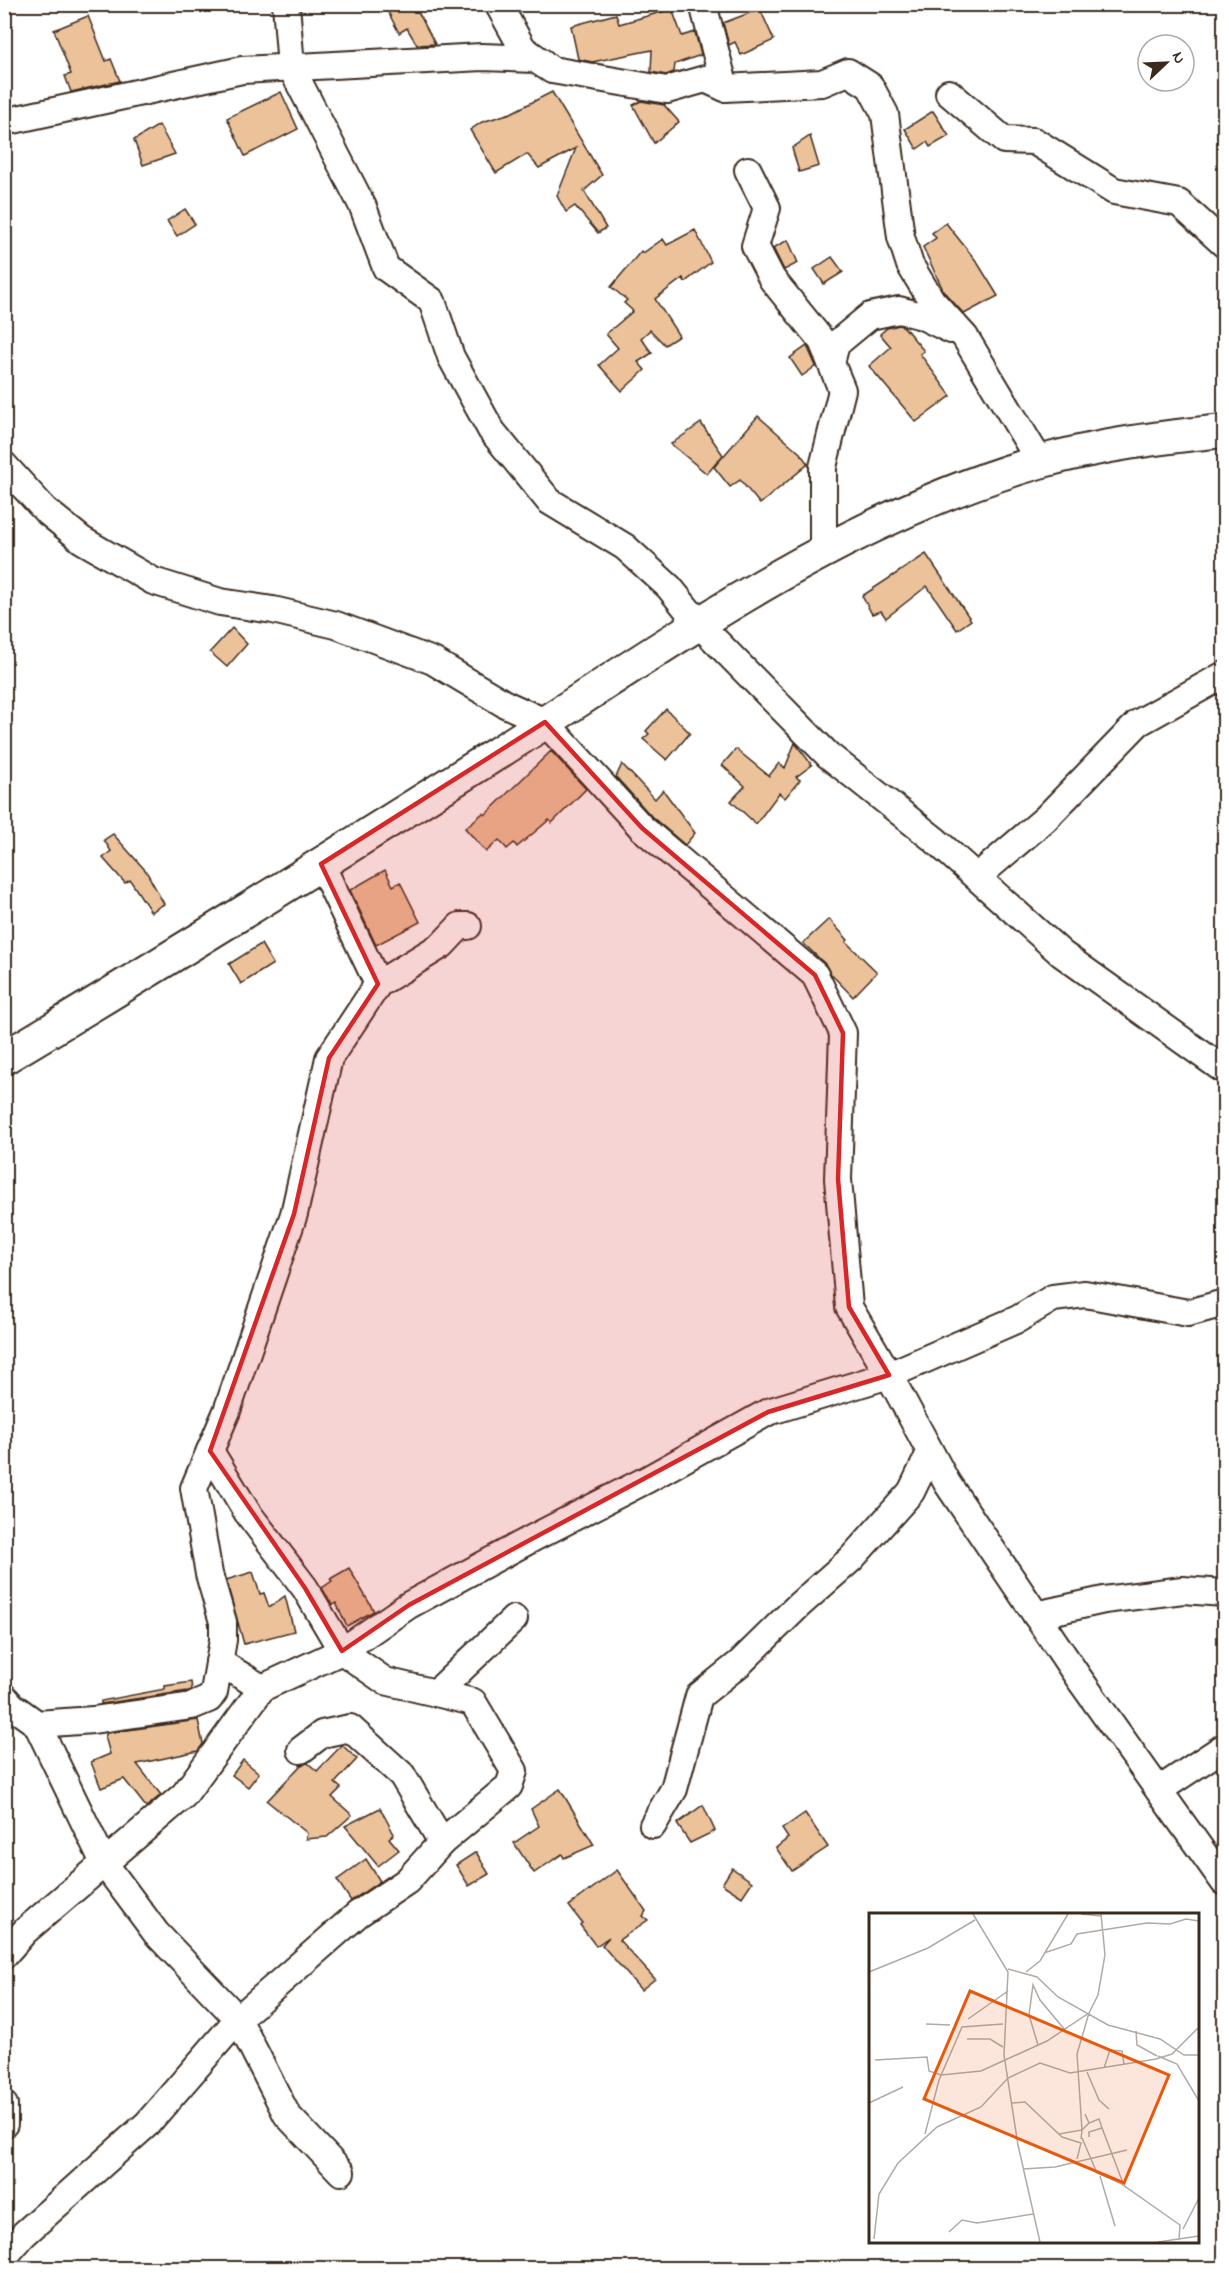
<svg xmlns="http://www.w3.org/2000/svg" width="1229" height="2273" viewBox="0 0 1229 2273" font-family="'Indie Flower',sans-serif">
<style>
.building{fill:#ecc29b;stroke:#3b2a1e;stroke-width:1.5}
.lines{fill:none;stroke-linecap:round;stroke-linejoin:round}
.minor-casing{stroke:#3b2a1e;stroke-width:30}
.tertiary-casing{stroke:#3b2a1e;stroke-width:36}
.minor{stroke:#fff;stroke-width:26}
.tertiary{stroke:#fff;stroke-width:32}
.marked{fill:#d62828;fill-opacity:0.2;stroke:#d62828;stroke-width:4.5;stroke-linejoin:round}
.inset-road{fill:none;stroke:#b1aaa5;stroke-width:1.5}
.view{fill:#e8590c;fill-opacity:0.15;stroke:#e8590c;stroke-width:3}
.inset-edge{fill:none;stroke:#3b2a1e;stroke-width:3}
</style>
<rect width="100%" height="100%" fill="#fff"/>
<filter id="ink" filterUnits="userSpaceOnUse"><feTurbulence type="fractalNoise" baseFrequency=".0167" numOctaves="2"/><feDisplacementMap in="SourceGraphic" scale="12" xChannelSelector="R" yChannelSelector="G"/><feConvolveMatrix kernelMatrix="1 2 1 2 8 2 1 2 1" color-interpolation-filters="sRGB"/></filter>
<g filter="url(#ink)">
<g class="building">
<polygon points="384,4 414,4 435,44 417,45 407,28 399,33"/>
<polygon points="672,9 682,36 695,32 701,55 675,64 674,72 666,75 651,72 652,50 592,62 578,59 571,26 616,14 619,24"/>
<polygon points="760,9 774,40 741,55 735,42 729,45 723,23"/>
<polygon points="88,16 106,61 111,59 120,81 71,92 65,76 71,74 54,30"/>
<polygon points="281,92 298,129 245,156 227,118"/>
<polygon points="552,92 602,175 584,191 606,228 598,233 575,206 566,212 557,196 576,148 539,168 527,154 496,173 470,130 482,122 511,113"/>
<polygon points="641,101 664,105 679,122 654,143 633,105"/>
<polygon points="933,111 949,136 930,147 927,142 917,149 905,129"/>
<polygon points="159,125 175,154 143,165 134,140"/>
<polygon points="810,136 819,166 799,172 792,148"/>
<polygon points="185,209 195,224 177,236 167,221"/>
<polygon points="946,223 977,262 998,296 964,314 944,292 923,247 936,238 932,233"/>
<polygon points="695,230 711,262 685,282 683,278 655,299 679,336 665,345 650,330 641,338 652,353 638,362 645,370 622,391 599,365 618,348 606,334 633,311 624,303 627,300 611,287 641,251 643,253 663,239 667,245"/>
<polygon points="788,240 798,263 784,270 773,248"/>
<polygon points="832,257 843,272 824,284 814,269"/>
<polygon points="899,325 904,327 924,351 920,354 951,396 916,422 869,366 891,347 880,334 887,328"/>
<polygon points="807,346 816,366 802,376 790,358"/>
<polygon points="758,416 800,453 808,464 760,504 740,480 730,487 714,467"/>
<polygon points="701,423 723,455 707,474 671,444"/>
<polygon points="926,554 971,620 957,630 927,586 886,618 881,611 872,614 862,596"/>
<polygon points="232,628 247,644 227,667 210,652"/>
<polygon points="666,709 690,733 667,760 643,739 649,734 646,731"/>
<polygon points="795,743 812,765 796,777 800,780 785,798 779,793 756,824 731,801 745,786 722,765 736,749 769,776 779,763 785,768"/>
<polygon points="551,751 586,789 552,823 549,820 517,847 514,843 507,849 499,840 486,852 465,828 483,813 485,815"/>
<polygon points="622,764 655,799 663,790 695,833 685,845 652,817 616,777"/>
<polygon points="113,834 146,871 164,904 151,912 130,880 125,883 103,858 111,851 104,840"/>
<polygon points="385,870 393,886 400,882 420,922 376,945 350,890"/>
<polygon points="829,919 848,940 846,942 877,972 853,997 831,974 825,964 803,943"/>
<polygon points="261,944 273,964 241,984 229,964"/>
<polygon points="349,1568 374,1611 347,1626 336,1603 332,1605 322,1588 332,1581 330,1579"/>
<polygon points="253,1572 260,1594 264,1593 269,1607 285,1596 294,1631 244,1644 226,1580"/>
<polygon points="191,1682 192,1690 188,1691 101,1704 101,1701 165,1689 165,1686"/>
<polygon points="198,1720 203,1744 198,1751 137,1764 161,1795 146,1807 124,1779 101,1788 91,1762 110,1754 105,1736 107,1733"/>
<polygon points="342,1745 357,1759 335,1783 341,1788 332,1797 352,1815 327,1837 306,1839 307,1833 267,1801 301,1765 308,1763 317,1771"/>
<polygon points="243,1760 259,1773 248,1787 232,1775"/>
<polygon points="560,1789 594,1845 564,1858 562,1854 534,1873 514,1843 539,1826 531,1809"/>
<polygon points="703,1805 715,1831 690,1843 677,1824"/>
<polygon points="380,1808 394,1834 389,1838 399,1850 378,1866 345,1826"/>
<polygon points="805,1813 828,1847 792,1871 776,1848 788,1838 782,1829"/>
<polygon points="476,1852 489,1874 469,1886 456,1865"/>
<polygon points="366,1859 380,1881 351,1901 337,1880"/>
<polygon points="732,1868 752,1882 742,1897 722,1884"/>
<polygon points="617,1870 646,1911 643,1916 648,1920 619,1940 655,1979 641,1990 602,1945 609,1937 596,1946 580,1925 582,1923 569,1906"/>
</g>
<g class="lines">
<defs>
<g id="minor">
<polyline points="286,4 291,67 363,207 386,268 432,301 451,357 491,430 549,501 625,547 669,587 699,624 828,755 935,840 1062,954 1224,1070"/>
<polyline points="498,4 523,49 543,63"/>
<polyline points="703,4 725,88"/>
<polyline points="949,93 1004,140 1034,141 1114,191 1179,203 1224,244"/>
<polyline points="4,122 242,70 482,57 535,59 552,70 667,90 705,79 725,88 822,83 848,72 870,86 885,114 901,237 910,265 932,301 965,337 1040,462"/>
<polyline points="748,170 767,208 755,246 772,279 822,341 842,390 823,467 823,552"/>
<polyline points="831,363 836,344 870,316 899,310 922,316 951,330"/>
<polyline points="4,465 45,510 82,540 153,581 220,602 273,610 336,625 433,661 505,704 545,722 642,828 815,975 843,1033 838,1179 849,1307 889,1375 947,1483 1078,1677 1224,1882"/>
<polyline points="977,877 1045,819 1138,723 1224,675"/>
<polyline points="378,984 442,945 460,926 468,926"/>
<polyline points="210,1451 247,1512 305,1588 342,1651 409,1605 535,1537 648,1479 768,1412 889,1375 1018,1319 1053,1298 1085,1294 1188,1313 1224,1303"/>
<polyline points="1036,1615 1104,1600 1183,1590 1224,1593"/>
<polyline points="219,1662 262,1688 342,1651 385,1681 436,1693 514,1619"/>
<polyline points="436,1693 473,1702 514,1771 509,1786 442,1842"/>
<polyline points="4,1697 12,1706 37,1724 104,1863 156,1933 238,2019 287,2115 341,2172"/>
<polyline points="37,1724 93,1720 192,1706 209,1699 214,1692 223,1640 223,1622 209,1574 194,1488 227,1411 294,1214 329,1058 378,984 321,864"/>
<polyline points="1159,1790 1224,1747"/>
<polyline points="653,1825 674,1789 699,1696 740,1663 799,1605 851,1559 911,1492 930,1453"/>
<polyline points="4,1955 25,1931 184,1795 262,1688"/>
<polyline points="4,2105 4,2124"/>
<polyline points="4,2257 24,2234 147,2124 238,2019 358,1914 407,1881 442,1842 402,1775 350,1728 322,1734 301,1750"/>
</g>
<path id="tertiary" d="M4,1058C170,959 333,857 496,754C669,644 840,519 1039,462C1100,445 1162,437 1224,431"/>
</defs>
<use href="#minor" class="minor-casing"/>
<use href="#tertiary" class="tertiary-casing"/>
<use href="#minor" class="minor"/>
<use href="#tertiary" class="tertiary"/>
</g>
</g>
<path class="marked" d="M545,722L642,828L815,975L843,1033L838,1179L849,1307L889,1375L768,1412L409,1605L342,1651L305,1588L210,1451L294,1214L329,1058L378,984L321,864Z"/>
<g transform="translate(869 1913)">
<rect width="330" height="330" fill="#fff"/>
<path class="inset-road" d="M104,1L139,59L135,142L149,232L171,329M212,1L232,3M175,40L202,31L208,21L278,10L301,11L317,6L330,8M139,56L168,64L189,84L239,112L291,126L315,142H330M0,59L59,35L106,7M157,59L171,48L199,1M220,100L229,82L236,42L232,1M99,106L139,78M57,111L81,112M267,118L268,132L288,143M98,126H121L134,134M169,132L160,102L164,72L171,87L196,117M289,143L308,151L330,188M6,147L58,144L60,158L72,162L112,158L178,128L220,100L208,141L213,217L190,221M235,155L241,137L253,138L255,151M218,159L230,187L240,196M0,190L34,174M143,190L156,189L193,224L212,230L208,246M220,210L230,206L233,215M56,221L70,167L93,114L134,111M220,224V219L233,215L254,270M213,225L228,260L251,270L311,312L310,327M212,226L213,217L220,210L216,201M154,256L186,254L258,237M231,263L246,313M314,316L330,285M80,319L93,307L108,310L164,301M5,326L10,281L29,250L68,214L112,194L139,165L171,150L201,160L287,146L303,141L330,114M289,329L330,323"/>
<path class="view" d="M101,78L300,162L255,270L55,186Z"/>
<rect width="330" height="330" class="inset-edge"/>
</g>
<rect width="1229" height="2273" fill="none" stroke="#fff" stroke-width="24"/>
<rect x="12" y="12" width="1205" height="2249" fill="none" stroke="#3b2a1e" stroke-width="2" filter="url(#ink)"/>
<g transform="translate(1166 63) rotate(67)"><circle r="28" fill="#ffffff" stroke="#b1aaa5" stroke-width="1.5"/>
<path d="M0-4.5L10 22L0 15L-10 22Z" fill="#3b2a1e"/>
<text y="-9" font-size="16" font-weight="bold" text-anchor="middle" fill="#3b2a1e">N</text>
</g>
</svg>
